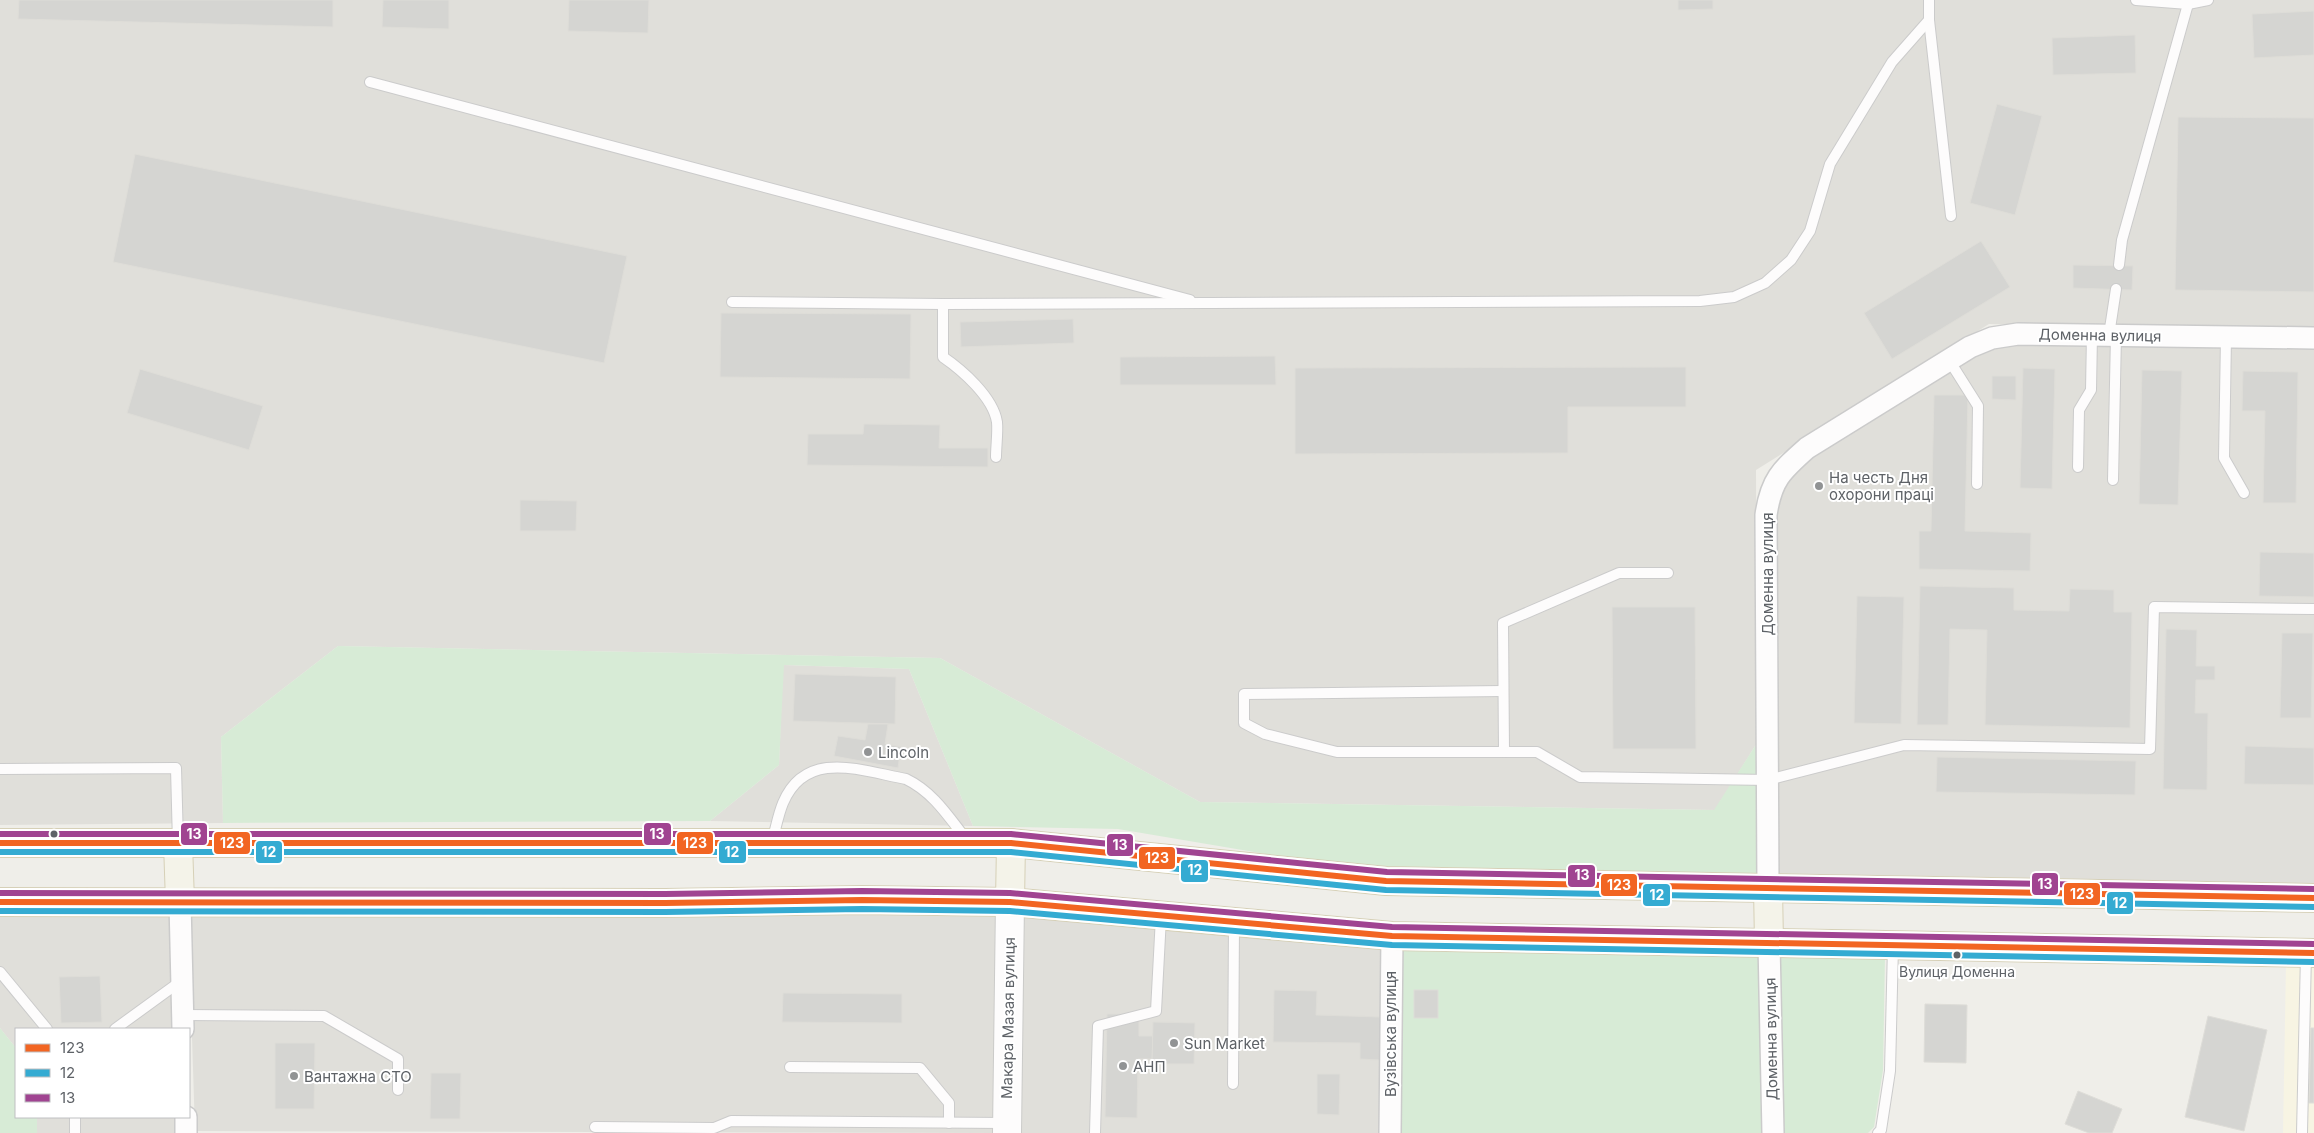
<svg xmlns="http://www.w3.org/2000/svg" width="2314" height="1133" viewBox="0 0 2314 1133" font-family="Inter,sans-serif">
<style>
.commercial{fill:#f7f4e3}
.industrial{fill:#e0dfda}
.green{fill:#d7ebd6}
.building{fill:#d5d5d2;stroke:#deddd8}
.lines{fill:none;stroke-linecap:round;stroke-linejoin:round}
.service-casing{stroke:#cbcbcb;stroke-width:12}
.minor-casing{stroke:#cbcbcb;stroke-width:24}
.secondary-casing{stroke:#cbcbc9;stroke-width:30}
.primary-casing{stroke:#d6d0b7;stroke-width:30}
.service{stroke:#fdfcfc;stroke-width:10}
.minor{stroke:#fdfcfc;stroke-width:21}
.secondary{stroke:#fdfcfc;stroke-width:28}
.primary{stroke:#f4f3e9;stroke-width:28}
.bus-1-casing{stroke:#fff;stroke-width:10}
.bus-2-casing{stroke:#fff;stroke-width:10}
.bus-3-casing{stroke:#fff;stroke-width:10}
.bus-1{stroke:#f26522;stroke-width:6}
.bus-2{stroke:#34abd2;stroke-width:6}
.bus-3{stroke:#a04491;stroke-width:6}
.poi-dot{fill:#919394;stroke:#fff;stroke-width:2}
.bus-dot{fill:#5e6267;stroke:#fff;stroke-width:2}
.labels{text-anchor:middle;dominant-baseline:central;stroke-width:4;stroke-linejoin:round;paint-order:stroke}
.bus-label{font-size:14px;fill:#5e6267;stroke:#fff}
.street-label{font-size:15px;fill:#5e6267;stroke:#fff}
.poi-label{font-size:15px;fill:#5e6267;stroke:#fff;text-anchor:start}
.line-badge{stroke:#fff;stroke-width:2}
.badge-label{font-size:14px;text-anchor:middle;font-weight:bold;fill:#fff}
</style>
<rect width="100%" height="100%" fill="#efeee9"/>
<polygon class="commercial" points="2286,964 2314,964 2314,1133 2283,1133"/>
<g class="industrial">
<polygon points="0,0 2314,0 2314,329 1989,324 1756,470 1757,743 1715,810 1200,802 940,658 338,646 221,737 223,823 0,825"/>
<polygon points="1994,341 2314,345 2314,889 1778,881 1774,479"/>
<polygon points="783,665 909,669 973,826 710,821 779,765"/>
<polygon points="0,910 171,910 174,1029 16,1029 16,1048 0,1028"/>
<polygon points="188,910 1004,911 1001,1133 195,1131"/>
<polygon points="1016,912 1393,944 1398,1133 1013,1133"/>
<polygon points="37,1117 176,1117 177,1133 37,1133"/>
</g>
<g class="green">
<polygon points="338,646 940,658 1200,802 1714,810 1757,743 1758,881 1390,875 1118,829 973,826 909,669 784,665 779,765 710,821 223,823 221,737"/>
<polygon points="1399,944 1885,955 1883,1070 1874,1127 1868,1133 1398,1133"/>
<polygon points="0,1028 16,1048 16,1117 37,1117 37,1133 0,1133"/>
</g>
<g class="building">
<polygon points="19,0 333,0 333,27 18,19"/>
<polygon points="383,0 449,0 449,29 382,27"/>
<polygon points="569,0 649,0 648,33 568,31"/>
<polygon points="1678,0 1713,0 1713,9 1678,10"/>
<polygon points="2314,11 2314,55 2254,58 2252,14"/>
<polygon points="2135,35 2136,73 2053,75 2052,38"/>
<polygon points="1997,104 2042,116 2015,215 1970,203"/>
<polygon points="2178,117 2314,118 2314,292 2175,290"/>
<polygon points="135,154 627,256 604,363 113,262"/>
<polygon points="1981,241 2010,287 1892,359 1864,313"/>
<polygon points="2073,265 2133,266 2132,290 2073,288"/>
<polygon points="721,313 911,314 910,379 720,377"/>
<polygon points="1073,319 1074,343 961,347 960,322"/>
<polygon points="1275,356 1276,385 1120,385 1120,357"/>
<polygon points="1686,367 1686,407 1568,407 1568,453 1295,454 1295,368"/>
<polygon points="2023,368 2055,369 2052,489 2020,488"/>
<polygon points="140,369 263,406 249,450 127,413"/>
<polygon points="2142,370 2182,371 2178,505 2139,504"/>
<polygon points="2243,371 2298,372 2296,503 2263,503 2265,411 2242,411"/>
<polygon points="1992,376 2016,376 2016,400 1992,399"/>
<polygon points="1934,395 1968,395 1965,531 2031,533 2030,571 1919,569 1919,531 1931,531"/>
<polygon points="864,424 940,425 939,448 988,448 988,467 807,465 808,434 863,434"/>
<polygon points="520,500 577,501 576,531 520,531"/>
<polygon points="2260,552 2314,553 2314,597 2259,596"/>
<polygon points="1920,586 2014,588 2014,610 2069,611 2070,589 2114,590 2114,612 2132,612 2130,728 1985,725 1987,630 1950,629 1948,725 1917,725"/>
<polygon points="1857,596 1904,597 1901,724 1854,723"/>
<polygon points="1612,607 1695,607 1696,749 1613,749"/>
<polygon points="2166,629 2197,630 2196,666 2215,666 2215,680 2196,680 2195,713 2208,713 2207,790 2163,789"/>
<polygon points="2282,633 2313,633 2311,718 2280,718"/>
<polygon points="795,674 896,677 895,724 793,721"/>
<polygon points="868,724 888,724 885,744 901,747 898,768 834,756 838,736 865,740"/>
<polygon points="2245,746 2314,748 2314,785 2244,784"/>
<polygon points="1937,757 2136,761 2135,795 1936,792"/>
<polygon points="100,976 102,1022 61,1023 59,977"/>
<polygon points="1274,990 1317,991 1316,1015 1381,1017 1380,1060 1360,1059 1360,1043 1273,1042"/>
<rect x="1414" y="990" width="24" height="28"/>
<polygon points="783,993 902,994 902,1023 782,1022"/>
<polygon points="1925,1004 1967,1005 1966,1063 1924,1062"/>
<polygon points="1107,1014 1139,1014 1139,1036 1153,1036 1152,1059 1138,1059 1137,1118 1105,1117"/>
<polygon points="2208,1016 2267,1030 2244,1131 2185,1117"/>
<polygon points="1153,1022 1195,1023 1194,1064 1152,1064"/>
<polygon points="2311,1028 2314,1028 2314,1103 2309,1103"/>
<polygon points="275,1043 315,1043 314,1109 275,1109"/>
<polygon points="431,1073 461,1073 460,1119 430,1119"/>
<polygon points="1317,1074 1340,1074 1339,1115 1317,1114"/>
<polygon points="2078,1091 2122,1109 2112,1133 2089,1133 2065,1124"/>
</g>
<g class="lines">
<defs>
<g id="service">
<polyline points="1929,0 1929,20 1951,216"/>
<polyline points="2136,0 2188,4 2208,0"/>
<polyline points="370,82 1190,300"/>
<polyline points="2119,265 2122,240 2188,4"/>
<polyline points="732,302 943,304 1700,301 1734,297 1765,283 1791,260 1810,231 1830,164 1892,62 1929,20"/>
<path d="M943,304V357C962,370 993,397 997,422C998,433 996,446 996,457"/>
<polyline points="2109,335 2116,289"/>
<polyline points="2226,337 2224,458 2244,493"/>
<polyline points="1949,360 1978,406 1977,484"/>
<polyline points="2078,467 2079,410 2091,390 2092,335"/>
<polyline points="2113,480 2116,335"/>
<polyline points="1503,691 1244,694 1244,723 1265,734 1337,752 1537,752 1580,777 1768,780 1904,745 2150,749 2154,607 2314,609"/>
<polyline points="1504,752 1503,623 1619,573 1668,573"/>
<polyline points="0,769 176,768 178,843"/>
<path d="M772,841C776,828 778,815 783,803C806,748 862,771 906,779C933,792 948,816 966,839"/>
<polyline points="0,972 47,1029"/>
<polyline points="183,1015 324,1016 398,1059 398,1090"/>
<polyline points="115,1029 181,981"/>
<polyline points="790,1067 920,1068 949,1103 949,1123"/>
<polyline points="1233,1084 1234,923"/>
<polyline points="75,1117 75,1133"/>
<polyline points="595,1127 714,1128 731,1121 1006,1123"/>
<polyline points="1095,1133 1098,1026 1156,1011 1161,917"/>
<polyline points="1878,1133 1881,1130 1890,1071 1893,946"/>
<polyline points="2302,1133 2306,954"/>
</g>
<g id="minor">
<path d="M1768,888L1766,515C1771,480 1781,471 1807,448L1970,347L1992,338L2018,334L2314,338"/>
<polyline points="180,902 183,1029"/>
<polyline points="1769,943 1773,1133"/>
<polyline points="186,1117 186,1133"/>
<polyline points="1390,1133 1392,936"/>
</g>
<polyline id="secondary" points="1007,1133 1010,902"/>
<g id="primary">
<polyline points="0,843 1011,843 1386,881 2314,898"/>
<polyline points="178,843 180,902"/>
<polyline points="1768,888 1769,943"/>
<polyline points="0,902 665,903 862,900 1010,902 1392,936 2314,953"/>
<polyline points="1010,902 1011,843"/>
</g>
</defs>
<use href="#service" class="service-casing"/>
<use href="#minor" class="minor-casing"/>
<use href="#secondary" class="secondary-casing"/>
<use href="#primary" class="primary-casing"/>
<use href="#service" class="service"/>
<use href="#minor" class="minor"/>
<use href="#secondary" class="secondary"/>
<use href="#primary" class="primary"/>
<defs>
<g id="bus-1">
<polyline points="0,843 1011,843 1386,881 2314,898"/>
<polyline points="0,902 665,903 862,900 1010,902 1392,936 2314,953"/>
</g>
<g id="bus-2">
<polyline points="0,852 1011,852 1386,890 2314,907"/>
<polyline points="0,911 665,912 862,909 1010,911 1392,945 2314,962"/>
</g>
<g id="bus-3">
<polyline points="0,834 1011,834 1387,872 2314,889"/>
<polyline points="0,893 665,894 862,891 1010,893 1392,927 2314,944"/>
</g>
</defs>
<use href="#bus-1" class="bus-1-casing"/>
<use href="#bus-2" class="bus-2-casing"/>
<use href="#bus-3" class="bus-3-casing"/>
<use href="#bus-1" class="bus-1"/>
<use href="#bus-2" class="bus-2"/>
<use href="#bus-3" class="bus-3"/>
</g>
<g class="poi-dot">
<circle cx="1819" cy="486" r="5"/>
<circle cx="868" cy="752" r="5"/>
<circle cx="1174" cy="1043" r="5"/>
<circle cx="1123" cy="1066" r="5"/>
<circle cx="294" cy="1076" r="5"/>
</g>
<g class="bus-dot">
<circle cx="54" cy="834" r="4.5"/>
<circle cx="1957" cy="955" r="4.5"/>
</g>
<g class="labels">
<g class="bus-label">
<text x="1957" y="971">Вулиця Доменна</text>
</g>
<g class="street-label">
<text transform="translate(2100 335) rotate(1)">Доменна вулиця</text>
<text transform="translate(1767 574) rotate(-90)">Доменна вулиця</text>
<text transform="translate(1008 1018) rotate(-89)">Макара Мазая вулиця</text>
<text transform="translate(1390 1034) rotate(-90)">Вузівська вулиця</text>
<text transform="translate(1771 1039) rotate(-91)">Доменна вулиця</text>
</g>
<g class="poi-label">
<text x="1829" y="477">На честь Дня<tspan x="1829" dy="17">охорони праці</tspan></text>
<text x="878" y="752">Lincoln</text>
<text x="1184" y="1043">Sun Market</text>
<text x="1133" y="1066">АНП</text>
<text x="304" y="1076">Вантажна СТО</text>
</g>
</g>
<g class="line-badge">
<rect x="180" y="822" width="28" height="24" rx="5" fill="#a04491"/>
<rect x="643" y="822" width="29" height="24" rx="5" fill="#a04491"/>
<rect x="213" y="831" width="38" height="24" rx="5" fill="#f26522"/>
<rect x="676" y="831" width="38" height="24" rx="5" fill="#f26522"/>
<rect x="1106" y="833" width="28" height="24" rx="5" fill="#a04491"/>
<rect x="255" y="840" width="28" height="24" rx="5" fill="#34abd2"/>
<rect x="718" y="840" width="29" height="24" rx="5" fill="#34abd2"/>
<rect x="1138" y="846" width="38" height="24" rx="5" fill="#f26522"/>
<rect x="1180" y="859" width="29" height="24" rx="5" fill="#34abd2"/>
<rect x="1567" y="864" width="29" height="24" rx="5" fill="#a04491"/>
<rect x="2031" y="872" width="28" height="24" rx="5" fill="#a04491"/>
<rect x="1600" y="873" width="38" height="24" rx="5" fill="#f26522"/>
<rect x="2063" y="882" width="38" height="24" rx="5" fill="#f26522"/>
<rect x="1642" y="883" width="29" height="24" rx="5" fill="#34abd2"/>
<rect x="2106" y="891" width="28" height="24" rx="5" fill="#34abd2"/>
</g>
<g class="badge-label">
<text x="194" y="839">13</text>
<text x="657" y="839">13</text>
<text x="232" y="848">123</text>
<text x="695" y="848">123</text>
<text x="1120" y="850">13</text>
<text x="269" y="857">12</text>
<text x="732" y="857">12</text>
<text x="1157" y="863">123</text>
<text x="1195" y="875">12</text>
<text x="1582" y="880">13</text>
<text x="2045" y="889">13</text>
<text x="1619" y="890">123</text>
<text x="2082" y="899">123</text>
<text x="1657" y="900">12</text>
<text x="2120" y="908">12</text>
</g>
<rect x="15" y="1028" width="175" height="90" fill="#ffffff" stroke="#bfc0c2"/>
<rect x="25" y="1044" width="25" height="8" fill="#f26522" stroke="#bfc0c2"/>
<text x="60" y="1053" font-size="15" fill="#5e6267">123</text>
<rect x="25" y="1069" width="25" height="8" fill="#34abd2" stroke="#bfc0c2"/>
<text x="60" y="1078" font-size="15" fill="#5e6267">12</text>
<rect x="25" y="1094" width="25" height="8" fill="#a04491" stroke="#bfc0c2"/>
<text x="60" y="1103" font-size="15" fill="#5e6267">13</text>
</svg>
